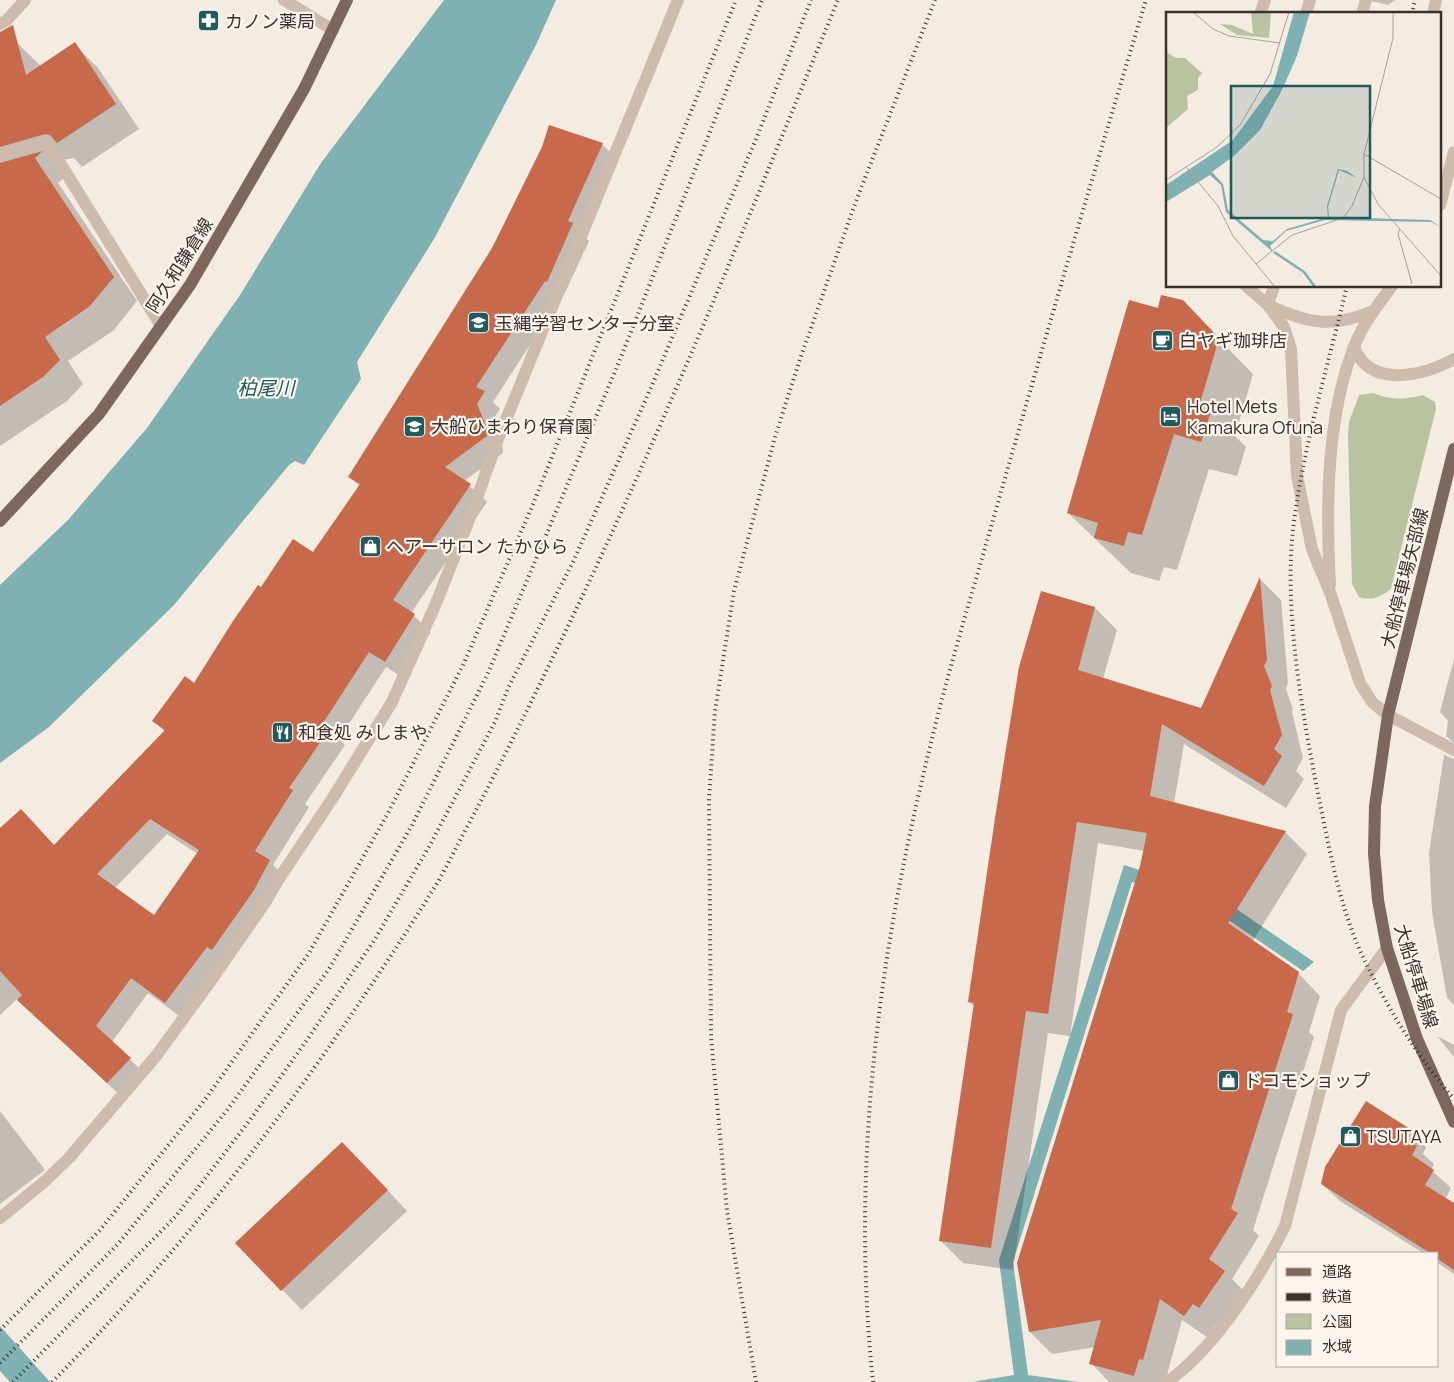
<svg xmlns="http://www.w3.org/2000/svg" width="1454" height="1382" viewBox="0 0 1454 1382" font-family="Manrope,'Noto Sans JP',sans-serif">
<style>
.green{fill:#b8c4a0}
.water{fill:#7fb0b2}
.shadow{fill:#0003;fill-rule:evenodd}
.building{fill:#c8694b;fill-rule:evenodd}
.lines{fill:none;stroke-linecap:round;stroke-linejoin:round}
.minor{stroke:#cdbbac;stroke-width:12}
.major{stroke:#7d675c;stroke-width:12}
.rail{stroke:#3b302b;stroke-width:4;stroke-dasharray:1 4;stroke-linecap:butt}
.labels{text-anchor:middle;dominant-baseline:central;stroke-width:4.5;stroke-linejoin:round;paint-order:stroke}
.poi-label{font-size:18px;fill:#3b302b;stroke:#fbf5ee;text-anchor:start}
.street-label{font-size:18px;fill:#3b302b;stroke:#fbf5ee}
.water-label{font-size:19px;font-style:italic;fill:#1f5a5e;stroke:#fbf5ee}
.inset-river{fill:none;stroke:#7fb0b2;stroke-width:2.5}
.inset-road{fill:none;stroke:#aaa098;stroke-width:1}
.view{fill:#1f5a5e;fill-opacity:0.15;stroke:#1f5a5e;stroke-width:2.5}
.inset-edge{fill:none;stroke:#3b302b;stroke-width:2.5}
</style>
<rect width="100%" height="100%" fill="#f4ebe1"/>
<path class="green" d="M1373,393C1391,400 1404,400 1423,395L1435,402L1436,409L1391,589C1380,597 1373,601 1359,597L1352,584L1348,435L1349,422L1359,395Z"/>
<g class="water">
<polygon points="444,0 556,0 535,47 434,239 357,362 361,379 304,465 295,461 289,465 174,605 49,727 0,763 0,585 68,520 147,428 240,295 321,163"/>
<polygon points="1124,865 1213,893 1314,962 1303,971 1208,906 1132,882 1013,1262 1028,1375 1078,1382 972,1382 1014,1375 999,1260"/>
<polygon points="0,1326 50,1382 10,1382 0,1371"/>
</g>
<g class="shadow">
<polygon points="1367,0 1395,0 1388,5"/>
<polygon points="17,43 41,66 74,44 98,68 139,129 82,167 74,158 52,162 66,176 58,183 137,301 114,330 68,361 83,384 67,401 0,446 0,47"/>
<path d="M602,144L618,160L585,237L589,241L563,297H561L493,402L500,409L492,421L502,443L503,453L464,481L487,502L411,613L431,632L402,677L386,667L339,739L345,745L305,804L309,807L273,865L286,878L270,906L229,965L182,1018L148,993L112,1042L146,1075L124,1099L17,999L0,1015V829L54,846L165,732L154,721L194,684L261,588L314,553L360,487L350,477ZM167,834L198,854L154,917L115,888Z"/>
<polygon points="1182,301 1253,374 1235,436 1246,447 1237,476 1209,469 1177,570 1164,567 1159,581 1131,573 1068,513 1158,310"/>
<polygon points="1260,579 1281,600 1288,683 1286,689 1293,709 1292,712 1303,758 1296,771 1304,779 1286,808 1184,744 1174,803 1285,832 1307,854 1252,942 1298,973 1320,996 1309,1032 1314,1037 1253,1230 1259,1236 1232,1279 1247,1294 1222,1329 1216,1325 1207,1337 1182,1320 1165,1382 1109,1382 1091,1363 1095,1347 1052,1354 1030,1332 1145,851 1098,843 1070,1036 1048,1033 1013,1270 963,1263 941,1241 975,1007 969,1002 1042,592 1095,608 1117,630 1103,679 1201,709"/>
<polygon points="1454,659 1454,743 1446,736 1448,721 1440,712"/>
<polygon points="1444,755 1454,759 1454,1005 1447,998 1432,912 1429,853"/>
<polygon points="1437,1036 1454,1045 1454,1057"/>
<polygon points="0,1111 45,1170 0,1204"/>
<polygon points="1409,1130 1426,1147 1423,1154 1434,1164 1431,1170 1451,1188 1445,1199 1454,1205 1454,1274 1438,1263 1438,1253 1423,1253 1340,1201 1322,1184"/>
<polygon points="362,1163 407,1211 302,1310 237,1243"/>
</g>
<g class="building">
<polygon points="13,25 26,75 75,42 116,104 57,143 50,135 45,134 0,147 0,32"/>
<path d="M549,125L603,143L568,221L573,223L547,282L545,281L476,387L485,391L477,404L486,426L487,436L445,467L471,484L393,600L415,614L385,662L369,652L323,723L330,728L289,788L293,790L255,851L270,860L254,890L212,950L207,947L165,1003L131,978L96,1026L131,1058L107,1083L17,1000L22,995L0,971V828L21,809L54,845L165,730L152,721L185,676L194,683L233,621L258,585L261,587L293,539L313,552L360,484L348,477L492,248L542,147ZM150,819L199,850L154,915L97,874Z"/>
<polygon points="43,151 35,158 114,277 90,306 45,337 60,360 43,377 0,406 0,163"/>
<polygon points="1161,295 1183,300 1219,338 1199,407 1211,411 1201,442 1174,434 1142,535 1128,532 1124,546 1094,538 1098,523 1067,513 1129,300 1158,308"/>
<polygon points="1260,577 1267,660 1264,666 1272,686 1270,690 1282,735 1274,749 1282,756 1264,786 1162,724 1150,796 1286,831 1228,923 1299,972 1287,1012 1293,1014 1231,1209 1238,1213 1209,1259 1225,1271 1199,1308 1193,1304 1184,1316 1160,1299 1143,1360 1139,1359 1134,1376 1089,1364 1101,1320 1029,1332 1017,1263 1140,866 1147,833 1077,822 1048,1014 1026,1011 991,1248 939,1241 974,1003 968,1002 995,818 1019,667 1041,591 1095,607 1078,670 1201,708"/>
<polygon points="1366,1101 1410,1129 1405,1137 1417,1146 1412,1155 1434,1170 1425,1185 1454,1203 1454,1270 1438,1259 1438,1253 1430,1253 1321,1184 1325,1167"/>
<polygon points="342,1142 388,1190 281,1291 235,1243"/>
</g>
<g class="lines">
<g class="minor">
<polyline points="284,0 333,30"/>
<polyline points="1260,14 1265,0"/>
<polyline points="1306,14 1310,0"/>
<polyline points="1362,14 1366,0"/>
<polyline points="1433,14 1436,0"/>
<polyline points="0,24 6,21 25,0"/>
<polyline points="0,155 47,142 161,326"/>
<polyline points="1440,205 1454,152"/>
<polyline points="1246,286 1268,305 1284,327 1291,349 1297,476 1312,549 1331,595 1360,683 1372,702 1388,715 1454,750"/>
<polyline points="1268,305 1274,286"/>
<path d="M1270,306C1309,324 1333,328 1373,311"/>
<path d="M1354,347C1370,389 1423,376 1454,359"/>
<path d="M1330,585C1326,509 1326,418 1354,347C1362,325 1378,305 1392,286"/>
<polyline points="0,1218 44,1182 69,1158 156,1056 215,975 332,799 392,702 434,608 469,520 498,439 678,0"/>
<path d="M1167,1382C1215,1348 1260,1278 1285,1226L1341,1010L1387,948"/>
</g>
<g class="major">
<polyline points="1454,449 1388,715 1375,806 1374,853 1378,900 1387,948 1417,1039 1454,1122"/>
<polyline points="0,521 99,414 190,285 304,89 347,0"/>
</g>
<g class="rail">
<polyline points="1412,14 1415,0"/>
<path d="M1347,286C1328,366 1303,447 1293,529C1284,613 1302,711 1318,794C1329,847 1339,905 1362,955C1386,1006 1417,1056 1454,1099"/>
<polyline points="0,1330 100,1230 207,1097 309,953 388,813 464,663 531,509 736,0"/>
<polyline points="0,1363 118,1244 228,1109 329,969 412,825 488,673 619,362 762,0"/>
<polyline points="13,1382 176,1216 250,1120 309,1037 375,939 430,845 495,722 508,688 573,562 650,390 756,139 811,0"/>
<path d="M52,1382C198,1235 321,1068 431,893C444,873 454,851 466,829C496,773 525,715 553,657C658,443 747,221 838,0"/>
<polyline points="756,1382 727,1211 711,1037 709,799 715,711 734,591 775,437 799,362 856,201 935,0"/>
<path d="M873,1382C850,1166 879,949 932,739C949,668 971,597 991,527C1041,351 1093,175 1146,0"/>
</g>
</g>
<defs>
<symbol id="pharmacy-square" viewBox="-11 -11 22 22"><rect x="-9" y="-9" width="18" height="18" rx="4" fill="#1f5a5e" stroke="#fbf5ee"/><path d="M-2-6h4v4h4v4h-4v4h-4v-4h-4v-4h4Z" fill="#fff"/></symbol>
<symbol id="school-square" viewBox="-11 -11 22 22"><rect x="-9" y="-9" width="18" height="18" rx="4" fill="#1f5a5e" stroke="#fbf5ee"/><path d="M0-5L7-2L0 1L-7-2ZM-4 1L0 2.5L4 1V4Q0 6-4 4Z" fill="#fff"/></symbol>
<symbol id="cafe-square" viewBox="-11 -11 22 22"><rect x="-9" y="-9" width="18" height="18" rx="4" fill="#1f5a5e" stroke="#fbf5ee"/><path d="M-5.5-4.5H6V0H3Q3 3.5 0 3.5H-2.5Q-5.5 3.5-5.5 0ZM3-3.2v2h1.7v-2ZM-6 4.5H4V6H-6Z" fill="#fff"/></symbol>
<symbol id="hotel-square" viewBox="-11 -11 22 22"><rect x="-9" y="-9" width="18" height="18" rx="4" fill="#1f5a5e" stroke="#fbf5ee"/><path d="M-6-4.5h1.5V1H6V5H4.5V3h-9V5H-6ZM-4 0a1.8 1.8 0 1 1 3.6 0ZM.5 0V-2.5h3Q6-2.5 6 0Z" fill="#fff"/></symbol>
<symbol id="shop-square" viewBox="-11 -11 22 22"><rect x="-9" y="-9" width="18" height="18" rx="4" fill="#1f5a5e" stroke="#fbf5ee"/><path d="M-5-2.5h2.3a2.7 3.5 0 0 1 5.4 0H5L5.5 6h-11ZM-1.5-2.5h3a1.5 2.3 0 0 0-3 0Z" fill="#fff"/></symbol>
<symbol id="restaurant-square" viewBox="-11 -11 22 22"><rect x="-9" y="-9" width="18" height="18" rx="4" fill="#1f5a5e" stroke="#fbf5ee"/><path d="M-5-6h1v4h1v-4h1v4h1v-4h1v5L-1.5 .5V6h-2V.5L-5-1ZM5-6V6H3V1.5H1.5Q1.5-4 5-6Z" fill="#fff"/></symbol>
</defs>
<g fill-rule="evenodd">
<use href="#pharmacy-square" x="196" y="8" width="25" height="25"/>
<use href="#school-square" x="466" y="310" width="25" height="25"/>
<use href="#cafe-square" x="1150" y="328" width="25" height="25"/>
<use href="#hotel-square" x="1158" y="404" width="25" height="25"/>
<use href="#school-square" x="402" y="414" width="25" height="25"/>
<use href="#shop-square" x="358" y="534" width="25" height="25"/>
<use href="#restaurant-square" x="270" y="720" width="25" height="25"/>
<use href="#shop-square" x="1216" y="1068" width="25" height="25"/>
<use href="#shop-square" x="1338" y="1124" width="25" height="25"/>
</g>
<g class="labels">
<g class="poi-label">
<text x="225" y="21">カノン薬局</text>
<text x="495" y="323">玉縄学習センター分室</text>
<text x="1179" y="340">白ヤギ珈琲店</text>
<text x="1187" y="406">Hotel Mets<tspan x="1187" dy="21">Kamakura Ofuna</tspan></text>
<text x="431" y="426">大船ひまわり保育園</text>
<text x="386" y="546">ヘアーサロン たかひら</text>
<text x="298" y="732">和食処 みしまや</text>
<text x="1244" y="1080">ドコモショップ</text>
<text x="1366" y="1136">TSUTAYA</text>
</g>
<g class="street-label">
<text transform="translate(179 265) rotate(-58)">阿久和鎌倉線</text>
<text transform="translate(1404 578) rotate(-76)">大船停車場矢部線</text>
<text transform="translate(1417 976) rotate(73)">大船停車場線</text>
</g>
<g class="water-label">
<text x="266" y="388">柏尾川</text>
</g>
</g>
<g transform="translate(1166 12)">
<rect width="275" height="275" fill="#f4ebe1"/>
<path d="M85,0H105L103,26L71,23L54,12L66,13L87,22ZM0,40L10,46H19L36,61L32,66V78L21,84L22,97L0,116Z" fill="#b8c4a0"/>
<path d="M128,0H144L131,44L116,78L94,118L69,143L46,160L57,172L62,198L97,228L107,229L121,217L162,205L161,194L172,157L181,159L191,166L173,158L162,195L163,205L264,208L275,215L265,210L159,208L120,219L104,234L107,240L60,200L55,173L44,163L0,190V173L67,128L107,74Z" fill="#7fb0b2"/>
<path class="inset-river" d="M108,240L138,260L149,275"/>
<path class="inset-road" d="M27,0L47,17L63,24L114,31M227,0V26L198,142V165L212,192L275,264M198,142L275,187M20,155L52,194L67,224L109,275M0,168L51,135L74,113L104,62L123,0M234,217L232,222L246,272M90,252L126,223L177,206L186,194L198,165"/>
<path class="view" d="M65,74H204V206H65Z"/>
<rect width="275" height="275" class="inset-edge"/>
</g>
<rect x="1276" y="1252" width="162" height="115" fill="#fbf5ee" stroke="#aea6a0"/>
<rect x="1286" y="1268" width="25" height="8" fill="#7d675c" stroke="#aea6a0"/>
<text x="1322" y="1277" font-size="15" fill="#3b302b">道路</text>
<rect x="1286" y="1293" width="25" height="8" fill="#3b302b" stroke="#aea6a0"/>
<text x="1322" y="1302" font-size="15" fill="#3b302b">鉄道</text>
<rect x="1286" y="1314" width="25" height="15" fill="#b8c4a0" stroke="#aea6a0"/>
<text x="1322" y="1327" font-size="15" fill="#3b302b">公園</text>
<rect x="1286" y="1340" width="25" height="15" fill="#7fb0b2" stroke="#aea6a0"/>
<text x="1322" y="1352" font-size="15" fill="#3b302b">水域</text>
</svg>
